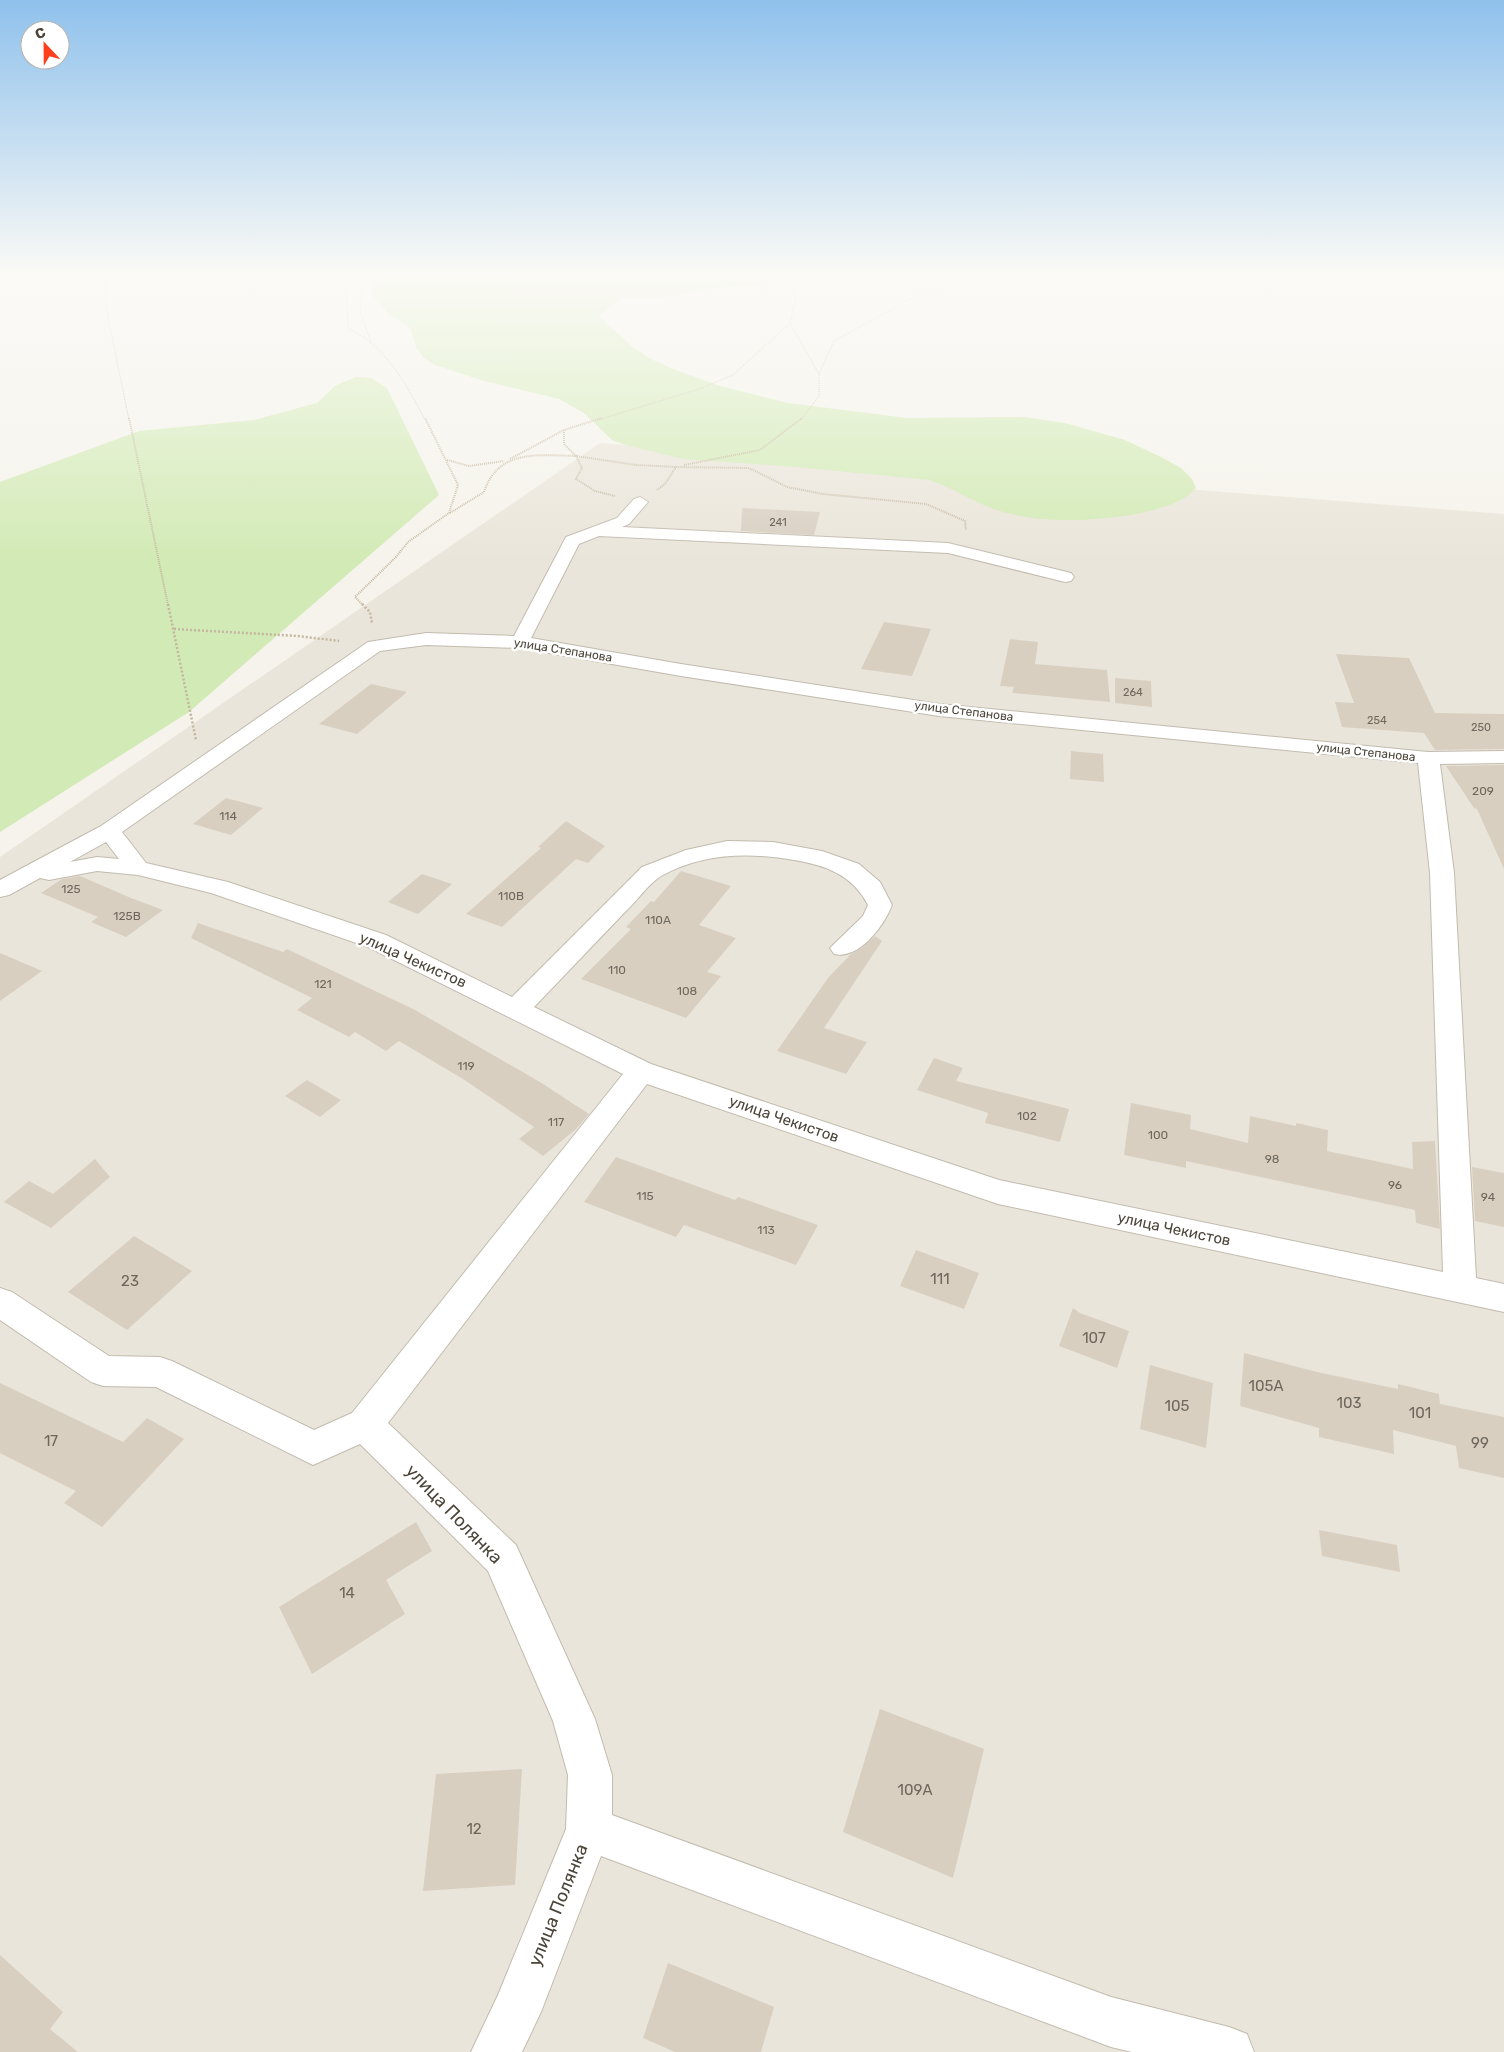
<svg xmlns="http://www.w3.org/2000/svg" width="1504" height="2052" viewBox="0 0 1504 2052" font-family="Rubik,sans-serif">
<style>
.residential{fill:#eae5da}
.green{fill:#d2eab5}
.building{fill:#d8cfc1}
.lines{fill:none;stroke-linecap:round;stroke-linejoin:round}
.minor-casing{stroke:#c2bbae;stroke-width:2}
.path-far2{stroke:#c4b79f;stroke-width:1;stroke-dasharray:1 1;stroke-linecap:butt}
.path-far1{stroke:#c4b79f;stroke-width:2;stroke-dasharray:1 1;stroke-linecap:butt}
.path{stroke:#c4b79f;stroke-width:2.5;stroke-dasharray:2 2;stroke-linecap:butt}
.minor{fill:#fff;fill-rule:evenodd}
.labels{text-anchor:middle;dominant-baseline:central;stroke-width:5;stroke-linejoin:round;paint-order:stroke}
.far-number-label{font-size:11px;fill:#6e675b}
.far-street-label{font-size:12px;fill:#4b4439;stroke:#fff}
.number-label{font-size:12px;fill:#6e675b}
.street-label{font-size:15px;fill:#4b4439;stroke:#fff}
.near-number-label{font-size:15px;fill:#6e675b}
.near-street-label{font-size:18px;fill:#4b4439;stroke:#fff}
</style>
<rect width="100%" height="100%" fill="#f6f3ec"/>
<polygon class="residential" points="600,443 1504,514 1504,2052 0,2052 0,857"/>
<g class="green">
<path d="M372,275H780L778,276L780,279L758,286L713,288L668,297L620,298L599,316L628,343L647,357L671,368L717,385L788,403L907,418L1024,417L1065,423L1125,440L1161,457L1181,468L1192,479L1196,488C1174,517 1079,523 1043,519C1027,518 1007,514 991,508C970,500 951,487 929,480L796,467L683,459L626,445L612,440L584,413L559,399L481,380L435,365L424,358L417,349L410,328L390,315L372,295Z"/>
<polygon points="356,377 371,378 387,388 439,495 189,712 0,832 0,482 139,431 254,420 317,403 335,386"/>
</g>
<g class="building">
<polygon points="742,508 820,512 814,535 741,531"/>
<polygon points="884,622 931,629 912,676 861,669"/>
<polygon points="1010,639 1038,642 1035,664 1107,670 1110,702 1012,693 1014,687 1000,686"/>
<polygon points="1336,654 1409,658 1435,713 1504,714 1504,749 1435,750 1424,733 1342,727 1335,702 1354,703"/>
<polygon points="1115,678 1151,681 1152,707 1115,703"/>
<polygon points="371,684 407,692 357,734 319,724"/>
<polygon points="1071,751 1103,754 1104,782 1070,779"/>
<polygon points="1504,765 1504,869 1477,809 1474,808 1446,766"/>
<polygon points="226,798 263,808 231,835 193,824"/>
<polygon points="566,821 605,846 588,863 576,859 502,927 466,914 541,848 538,847"/>
<polygon points="681,871 731,886 699,925 736,938 707,972 721,976 686,1018 581,979 631,929 626,927 651,901 654,902"/>
<polygon points="422,874 452,884 418,914 388,902"/>
<polygon points="80,876 131,898 163,910 126,937 91,922 98,917 41,893 62,879"/>
<polygon points="198,923 283,952 287,949 415,1010 540,1082 589,1114 575,1130 543,1156 519,1139 534,1127 463,1079 399,1041 386,1051 355,1032 349,1037 297,1010 312,998 191,938"/>
<polygon points="875,936 882,941 824,1028 867,1042 846,1074 777,1051 828,978 850,955 862,948"/>
<polygon points="0,953 42,971 0,1001"/>
<polygon points="934,1058 963,1068 956,1081 1069,1109 1060,1142 985,1123 988,1113 917,1090"/>
<polygon points="307,1080 341,1100 320,1117 285,1096"/>
<polygon points="1131,1103 1191,1115 1190,1129 1248,1143 1250,1116 1296,1126 1296,1123 1328,1130 1327,1151 1413,1169 1412,1142 1435,1141 1440,1229 1416,1223 1415,1210 1186,1161 1186,1168 1124,1155"/>
<polygon points="616,1157 735,1200 738,1197 818,1225 796,1265 684,1225 676,1237 584,1202"/>
<polygon points="95,1159 110,1177 51,1228 4,1202 29,1181 53,1194"/>
<polygon points="1472,1167 1504,1173 1504,1227 1475,1221"/>
<polygon points="134,1236 192,1271 127,1330 68,1292"/>
<polygon points="916,1250 979,1273 964,1309 900,1286"/>
<polygon points="1073,1308 1080,1313 1129,1331 1117,1368 1059,1346"/>
<polygon points="1244,1353 1317,1372 1398,1389 1398,1384 1439,1394 1440,1404 1504,1417 1504,1478 1459,1468 1456,1446 1393,1430 1394,1454 1319,1437 1319,1428 1240,1406"/>
<polygon points="1150,1365 1213,1383 1206,1448 1140,1429"/>
<polygon points="0,1383 123,1442 147,1418 184,1439 102,1527 64,1503 76,1491 0,1453"/>
<polygon points="416,1522 432,1551 386,1580 405,1614 312,1674 279,1607"/>
<polygon points="1319,1530 1397,1545 1400,1572 1322,1556"/>
<polygon points="880,1709 984,1749 953,1878 843,1832"/>
<polygon points="522,1769 515,1885 423,1891 436,1774"/>
<polygon points="0,1955 63,2012 50,2029 78,2052 0,2052"/>
<polygon points="668,1963 774,2007 761,2052 675,2052 643,2038"/>
</g>
<g class="lines">
<defs>
<path id="minor" d="M640,497L648,502L629,524L622,527L948,543L1071,573L1074,577L1071,581L1065,582L948,553L599,536L579,544L531,638L681,664L939,704L1428,752L1504,751V763L1440,764L1454,873L1476,1278L1504,1284V1312L998,1204L647,1084L388,1423L516,1545L595,1719L612,1775V1815L1111,1997L1229,2027L1247,2034L1254,2052H1132L1111,2047L601,1856L541,2012L522,2052H471L498,1995L566,1829L568,1775L553,1721L488,1571L360,1444L313,1465L156,1387L103,1386L91,1382L0,1320V1288L12,1292L109,1356L160,1357L172,1361L314,1430L352,1413L623,1074L368,947L211,893L138,875L97,871L49,880L40,878L9,895L0,897V880L101,826L368,642L426,633L514,636L566,537L617,518L634,499ZM426,645L520,648L681,676L939,716L1418,763L1430,873L1443,1272L999,1180L651,1064L534,1007C565,975 595,943 626,911C637,901 648,884 661,876C702,853 749,852 794,860C825,865 853,875 868,905L863,916L830,948L834,954C859,960 884,926 892,905L880,882L859,864L822,851L773,842L727,841L686,850L642,867L512,997L386,935L228,882L146,863L122,832L380,651ZM106,842L119,859L97,857L70,862Z"/>
</defs>
<use href="#minor" class="minor-casing"/>
<g class="path-far2">
<polyline points="103,275 109,322 129,420"/>
<path d="M341,275L347,299L348,328C356,333 364,337 371,343C395,363 411,393 425,420"/>
<polyline points="363,275 360,311 371,342"/>
<polyline points="787,275 796,298 790,323 819,374"/>
<polyline points="598,420 702,388 733,375 790,323"/>
<polyline points="801,420 819,396 819,374 834,341 914,297 979,275"/>
</g>
<g class="path-far1">
<polyline points="129,418 168,605"/>
<polyline points="564,430 564,444 576,456 636,465 676,467"/>
<polyline points="510,459 564,430 602,418"/>
<polyline points="447,460 469,466 504,461"/>
<polyline points="684,465 760,450 802,418"/>
<polyline points="657,490 665,484 676,467 749,468 787,487 823,494 926,504 965,521 966,530"/>
<path d="M450,513L484,492C498,449 538,455 576,456L582,468L576,479L595,491L615,496"/>
<polyline points="363,605 355,597 396,557 408,542 449,513 458,485 425,418"/>
</g>
<g class="path">
<polyline points="168,604 196,740"/>
<polyline points="362,604 370,612 372,624"/>
<polyline points="174,629 298,636 339,641"/>
</g>
<use href="#minor" class="minor"/>
</g>
<linearGradient id="sky" x2="0" y2="1"><stop stop-color="#8fc1ec"/><stop offset="0.49" stop-color="#fbfaf6"/><stop offset="1" stop-color="#fbfaf6" stop-opacity="0"/></linearGradient>
<rect width="1504" height="562" fill="url(#sky)"/>
<g class="labels">
<g class="far-number-label">
<text x="778" y="522">241</text>
<text x="1133" y="692">264</text>
<text x="1377" y="720">254</text>
<text x="1481" y="727">250</text>
</g>
<g class="far-street-label">
<text transform="translate(563 650) rotate(9)">улица Степанова</text>
<text transform="translate(964 711) rotate(7)">улица Степанова</text>
<text transform="translate(1366 752) rotate(6)">улица Степанова</text>
</g>
<g class="number-label">
<text x="1483" y="791">209</text>
<text x="228" y="816">114</text>
<text x="71" y="889">125</text>
<text x="511" y="896">110В</text>
<text x="127" y="916">125В</text>
<text x="658" y="920">110А</text>
<text x="617" y="970">110</text>
<text x="323" y="984">121</text>
<text x="687" y="991">108</text>
<text x="466" y="1066">119</text>
<text x="1027" y="1116">102</text>
<text x="556" y="1122">117</text>
<text x="1158" y="1135">100</text>
<text x="1272" y="1159">98</text>
<text x="1395" y="1185">96</text>
<text x="645" y="1196">115</text>
<text x="1488" y="1197">94</text>
<text x="766" y="1230">113</text>
</g>
<g class="street-label">
<text transform="translate(413 960) rotate(24)">улица Чекистов</text>
<text transform="translate(784 1119) rotate(19)">улица Чекистов</text>
<text transform="translate(1174 1229) rotate(12)">улица Чекистов</text>
</g>
<g class="near-number-label">
<text x="940" y="1279">111</text>
<text x="130" y="1281">23</text>
<text x="1094" y="1338">107</text>
<text x="1266" y="1386">105А</text>
<text x="1349" y="1403">103</text>
<text x="1177" y="1406">105</text>
<text x="1420" y="1413">101</text>
<text x="51" y="1441">17</text>
<text x="1480" y="1443">99</text>
<text x="347" y="1593">14</text>
<text x="915" y="1790">109А</text>
<text x="474" y="1829">12</text>
</g>
<g class="near-street-label">
<text transform="translate(454 1514) rotate(46)">улица Полянка</text>
<text transform="translate(558 1905) rotate(-68)">улица Полянка</text>
</g>
</g>
<g transform="translate(45 45) rotate(338)"><circle r="24" fill="#ffffff" stroke="#b7b4b0"/>
<path d="M0-4L9 19L0 12L-9 19Z" fill="#fc3f1d"/>
<text y="-8" font-size="14" font-weight="bold" text-anchor="middle" fill="#4b4439">С</text>
</g>
</svg>
